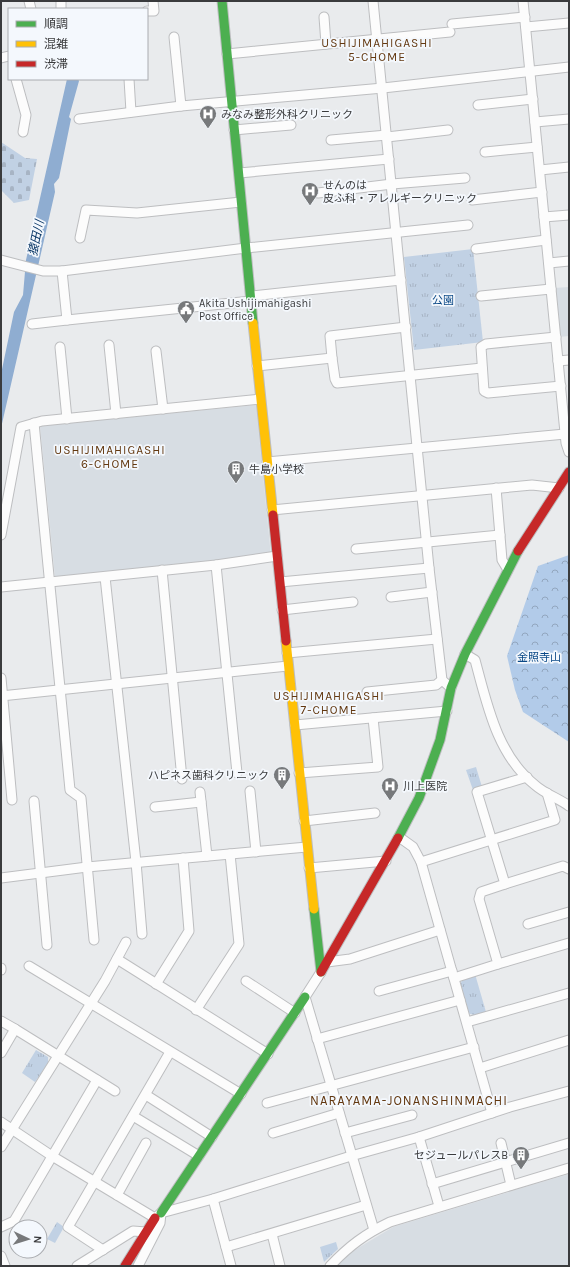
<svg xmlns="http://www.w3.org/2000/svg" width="570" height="1267" viewBox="0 0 570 1267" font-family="Karla,'Noto Sans JP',sans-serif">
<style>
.built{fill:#d7dde3}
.forest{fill:url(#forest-crowns)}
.cemetery{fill:url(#cemetery-stones)}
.park{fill:url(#park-tufts)}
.water{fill:#8fadd1}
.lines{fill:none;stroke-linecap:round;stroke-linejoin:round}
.street-casing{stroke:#bdbec0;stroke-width:11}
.fast-casing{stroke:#bdbec0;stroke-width:11}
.slow-casing{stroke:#bdbec0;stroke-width:11}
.jam-casing{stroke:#bdbec0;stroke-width:11}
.street{stroke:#fcfcfc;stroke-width:9}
.fast{stroke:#4caf50;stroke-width:9}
.slow{stroke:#ffc107;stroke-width:9}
.jam{stroke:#c62828;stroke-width:9}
.labels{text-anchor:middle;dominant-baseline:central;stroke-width:3.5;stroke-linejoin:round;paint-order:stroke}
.poi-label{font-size:11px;fill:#3a3b3d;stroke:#f4f8fd;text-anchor:start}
.park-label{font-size:11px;fill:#0a4886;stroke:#f4f8fd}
.neighbourhood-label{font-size:12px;letter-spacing:1px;fill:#633810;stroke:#f4f8fd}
.water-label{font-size:12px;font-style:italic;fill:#0a3766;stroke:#f4f8fd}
.quarter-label{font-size:13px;letter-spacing:1px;fill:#633810;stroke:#f4f8fd}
</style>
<defs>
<pattern id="forest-crowns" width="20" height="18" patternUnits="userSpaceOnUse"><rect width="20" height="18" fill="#b2cbe9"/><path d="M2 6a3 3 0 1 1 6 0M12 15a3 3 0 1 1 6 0" fill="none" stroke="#92a6be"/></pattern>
<pattern id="cemetery-stones" width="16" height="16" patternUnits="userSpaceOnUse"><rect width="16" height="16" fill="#c1d1e4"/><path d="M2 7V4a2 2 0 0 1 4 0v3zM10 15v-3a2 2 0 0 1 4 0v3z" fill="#a7b4c4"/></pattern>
<pattern id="park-tufts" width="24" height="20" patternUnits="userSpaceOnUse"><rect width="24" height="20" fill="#c1d1e4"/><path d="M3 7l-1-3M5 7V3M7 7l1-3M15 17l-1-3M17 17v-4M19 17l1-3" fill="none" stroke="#a7b4c4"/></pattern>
</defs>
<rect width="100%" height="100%" fill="#e9ebed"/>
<g class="built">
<polygon points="569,287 569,336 559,337 554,288"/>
<polygon points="256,405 271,556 55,577 40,426"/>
<polygon points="569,1174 569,1266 336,1266 348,1254 393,1227"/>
</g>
<polygon class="forest" points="569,555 569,742 523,712 515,690 507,656 538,566"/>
<polygon class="cemetery" points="1,142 25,158 37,159 29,200 14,203 1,190"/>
<g class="park">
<polygon points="473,249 483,342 414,350 404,257"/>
<polygon points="476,767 482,787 473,790 466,770"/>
<polygon points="475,974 486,1012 474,1015 467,1013 460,985 463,978"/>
<polygon points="36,1050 48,1057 48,1063 35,1082 22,1073"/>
<polygon points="57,1222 64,1227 55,1243 47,1239"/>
<polygon points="336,1242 338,1249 324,1262 320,1247"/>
</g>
<polygon class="water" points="67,79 78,79 79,81 69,117 71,119 59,178 54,184 55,192 1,428 1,374 14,312 23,295 26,260"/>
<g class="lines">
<defs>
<g id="street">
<polyline points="29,1 31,9"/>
<polyline points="373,1 429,568 442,680 451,688"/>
<polyline points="523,1 566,443 569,452"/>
<polyline points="61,9 61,1"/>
<polyline points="147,11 154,11 153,1"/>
<polyline points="324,17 326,44"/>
<polyline points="452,24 525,17"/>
<polyline points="526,27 569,23"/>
<polyline points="174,37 181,106"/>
<polyline points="227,54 450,32"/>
<polyline points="1,58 9,56"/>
<polyline points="16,79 26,115 23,132"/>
<polyline points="129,79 131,112"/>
<polyline points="478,105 533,99"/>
<polyline points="79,119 181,106 383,88 569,67"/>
<polyline points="535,122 569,119"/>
<polyline points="234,130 291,125"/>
<polyline points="387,137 448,130"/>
<polyline points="331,140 387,135"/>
<polyline points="485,152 537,147"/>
<polyline points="540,170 569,167"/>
<polyline points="239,173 389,159"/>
<polyline points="318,193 392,184 465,178"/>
<polyline points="472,200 542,192"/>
<polyline points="544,217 569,215"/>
<polyline points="80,238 86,210 137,213 241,202"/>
<polyline points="476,249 546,240"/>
<polyline points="1,260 43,271 62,271 246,248 468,225"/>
<polyline points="549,263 569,261"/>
<polyline points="62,271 67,320 251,301"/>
<polyline points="251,296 401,280"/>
<polyline points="481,296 551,289"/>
<polyline points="32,324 67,320"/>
<polyline points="556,337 486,344 481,347 484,391 488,393 561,386"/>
<polyline points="109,345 116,414"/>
<polyline points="60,347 67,419"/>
<polyline points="156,351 163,409"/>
<polyline points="332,358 335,379 337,383 482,368"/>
<polyline points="558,361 569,360"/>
<polyline points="257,366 332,358 330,336 406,327"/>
<polyline points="34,423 70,790 81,798 94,940"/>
<polyline points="267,462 565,434"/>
<polyline points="496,488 502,560 508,570"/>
<polyline points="272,510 532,485 559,488"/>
<polyline points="1,535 21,427 42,421 260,399"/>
<polyline points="356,549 500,535"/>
<polyline points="216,565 237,773"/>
<polyline points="162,570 182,779"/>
<polyline points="105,577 136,862 142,934"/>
<polyline points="280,582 429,568"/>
<polyline points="1,587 216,565 277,556"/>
<polyline points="391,597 432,592"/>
<polyline points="282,610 353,602"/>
<polyline points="287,653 437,639"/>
<path d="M465,654L475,660C487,704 497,755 535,785C545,794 558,798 569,806"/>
<polyline points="1,678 12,800"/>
<polyline points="367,692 436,685 442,680"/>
<polyline points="1,696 288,666"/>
<polyline points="295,725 447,711"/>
<polyline points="299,773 378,767 373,718"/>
<polyline points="250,791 256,852"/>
<polyline points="200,792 207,856"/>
<polyline points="34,801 47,945"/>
<polyline points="155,807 201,802"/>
<polyline points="304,821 375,813"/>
<polyline points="399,837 413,847 421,862 492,1113"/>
<polyline points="421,862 555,820 547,793"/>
<polyline points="309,868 386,861"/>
<polyline points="1,878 87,867 307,847"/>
<polyline points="505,884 563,866 569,869"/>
<polyline points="528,924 569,912"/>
<polyline points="117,959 268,1054"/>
<polyline points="327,962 350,959 440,930"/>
<polyline points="498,964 569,943"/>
<polyline points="29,966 241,1094"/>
<polyline points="1,968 1,970"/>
<polyline points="321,972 305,997 374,1230"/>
<polyline points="454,978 498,964 479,899 481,892 505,884 477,792 527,777"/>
<polyline points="246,981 295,1013"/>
<polyline points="156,984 189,931 183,858"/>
<polyline points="379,991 452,971"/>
<polyline points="196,1010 239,944 230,854"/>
<polyline points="1,1021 15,1029"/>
<polyline points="467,1022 569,993"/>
<polyline points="317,1039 460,1000"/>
<polyline points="1,1053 15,1029 115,1091"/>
<polyline points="480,1068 569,1040"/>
<polyline points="146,1095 212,1137"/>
<polyline points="267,1103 474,1047"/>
<polyline points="133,1116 199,1156"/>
<polyline points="1,1122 52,1156 155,1218 161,1213 213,1199 351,1156 419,1137 510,1107 569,1091"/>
<polyline points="273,1133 339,1113"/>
<polyline points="345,1133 412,1115"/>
<polyline points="419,1137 439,1206"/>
<polyline points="501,1143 511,1185"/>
<polyline points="1,1147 105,981 126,942"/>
<polyline points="432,1184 569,1143"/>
<polyline points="117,1195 146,1143"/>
<polyline points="213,1199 231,1266"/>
<polyline points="1,1227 14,1221 97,1080"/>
<polyline points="272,1234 280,1266"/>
<polyline points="226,1247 366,1205"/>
<polyline points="103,1250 68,1227 170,1052"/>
<polyline points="1,1256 5,1266"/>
<polyline points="77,1266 133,1231 146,1232"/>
<polyline points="138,1266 160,1223 161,1213"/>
<path d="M330,1266C349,1246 365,1234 390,1222L569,1168"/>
</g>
<g id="fast">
<polyline points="222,1 253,323"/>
<polyline points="398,838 419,798 440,740 451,688 465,654 518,551"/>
<polyline points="314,909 321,972"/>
<polyline points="161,1213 305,997"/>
</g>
<g id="slow">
<polyline points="253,323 273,515"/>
<polyline points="286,641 314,909"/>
</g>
<g id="jam">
<polyline points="273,515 286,641"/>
<polyline points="518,551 569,472"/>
<polyline points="321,972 398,838"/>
<polyline points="125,1266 155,1218"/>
</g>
</defs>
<use href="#street" class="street-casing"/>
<use href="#fast" class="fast-casing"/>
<use href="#slow" class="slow-casing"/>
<use href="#jam" class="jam-casing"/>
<use href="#street" class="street"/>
<use href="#fast" class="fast"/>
<use href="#slow" class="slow"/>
<use href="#jam" class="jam"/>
</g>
<defs>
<symbol id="hospital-pin" viewBox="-11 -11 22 30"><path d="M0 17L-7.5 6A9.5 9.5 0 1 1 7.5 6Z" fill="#77797b" stroke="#f4f8fd"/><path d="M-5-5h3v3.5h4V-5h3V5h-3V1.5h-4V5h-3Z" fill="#fff"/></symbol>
<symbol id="civic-pin" viewBox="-11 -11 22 30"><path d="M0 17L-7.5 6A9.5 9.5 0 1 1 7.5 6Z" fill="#77797b" stroke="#f4f8fd"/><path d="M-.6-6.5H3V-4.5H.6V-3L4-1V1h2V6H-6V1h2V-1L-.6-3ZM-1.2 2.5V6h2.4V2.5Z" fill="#fff"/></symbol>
<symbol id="building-pin" viewBox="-11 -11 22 30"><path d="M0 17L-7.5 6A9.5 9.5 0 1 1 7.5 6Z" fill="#77797b" stroke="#f4f8fd"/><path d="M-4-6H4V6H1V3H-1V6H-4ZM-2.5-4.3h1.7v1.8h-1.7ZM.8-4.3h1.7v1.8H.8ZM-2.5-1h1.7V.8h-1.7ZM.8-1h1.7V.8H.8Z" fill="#fff"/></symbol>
</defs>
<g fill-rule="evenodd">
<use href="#hospital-pin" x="198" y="104" width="20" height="27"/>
<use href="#hospital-pin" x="300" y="181" width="20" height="27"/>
<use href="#civic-pin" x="176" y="299" width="20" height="27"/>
<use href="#building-pin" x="226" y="459" width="20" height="27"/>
<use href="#building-pin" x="272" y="765" width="20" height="27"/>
<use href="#hospital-pin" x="380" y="776" width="20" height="27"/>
<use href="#building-pin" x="511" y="1145" width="20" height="27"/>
</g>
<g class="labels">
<g class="poi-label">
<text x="221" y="114">みなみ整形外科クリニック</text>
<text x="323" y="185">せんのは<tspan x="323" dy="13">皮ふ科・アレルギークリニック</tspan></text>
<text x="199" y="303">Akita Ushijimahigashi<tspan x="199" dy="13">Post Office</tspan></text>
<text x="249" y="469">牛島小学校</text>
<text x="269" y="775" text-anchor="end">ハピネス歯科クリニック</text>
<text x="403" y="786">川上医院</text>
<text x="508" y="1155" text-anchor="end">セジュールパレスB</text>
</g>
<g class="park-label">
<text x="443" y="300">公園</text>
<text x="539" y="657">金照寺山</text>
</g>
<g class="neighbourhood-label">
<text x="377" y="43">USHIJIMAHIGASHI<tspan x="377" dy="14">5-CHOME</tspan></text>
<text x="110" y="450">USHIJIMAHIGASHI<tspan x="110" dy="14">6-CHOME</tspan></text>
<text x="329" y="696">USHIJIMAHIGASHI<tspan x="329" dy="14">7-CHOME</tspan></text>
</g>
<g class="water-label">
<text transform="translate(36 238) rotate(-78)">猿田川</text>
</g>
<g class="quarter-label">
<text x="409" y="1100">NARAYAMA-JONANSHINMACHI</text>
</g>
</g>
<rect width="570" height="1267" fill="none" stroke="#3a3b3d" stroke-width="4"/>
<rect x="8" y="8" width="140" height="72" fill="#f4f8fd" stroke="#aaacb0"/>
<rect x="16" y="21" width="20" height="6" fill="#4caf50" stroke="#aaacb0"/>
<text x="44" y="28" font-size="12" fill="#3a3b3d">順調</text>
<rect x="16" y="41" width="20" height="6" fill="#ffc107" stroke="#aaacb0"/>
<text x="44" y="48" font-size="12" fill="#3a3b3d">混雑</text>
<rect x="16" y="61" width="20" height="6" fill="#c62828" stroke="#aaacb0"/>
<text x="44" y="68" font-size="12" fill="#3a3b3d">渋滞</text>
<g transform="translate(28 1239) rotate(94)"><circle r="19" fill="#f4f8fd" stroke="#aaacb0"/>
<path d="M0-3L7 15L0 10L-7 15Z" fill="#77797b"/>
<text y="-6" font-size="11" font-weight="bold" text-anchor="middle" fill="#3a3b3d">N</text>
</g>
</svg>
